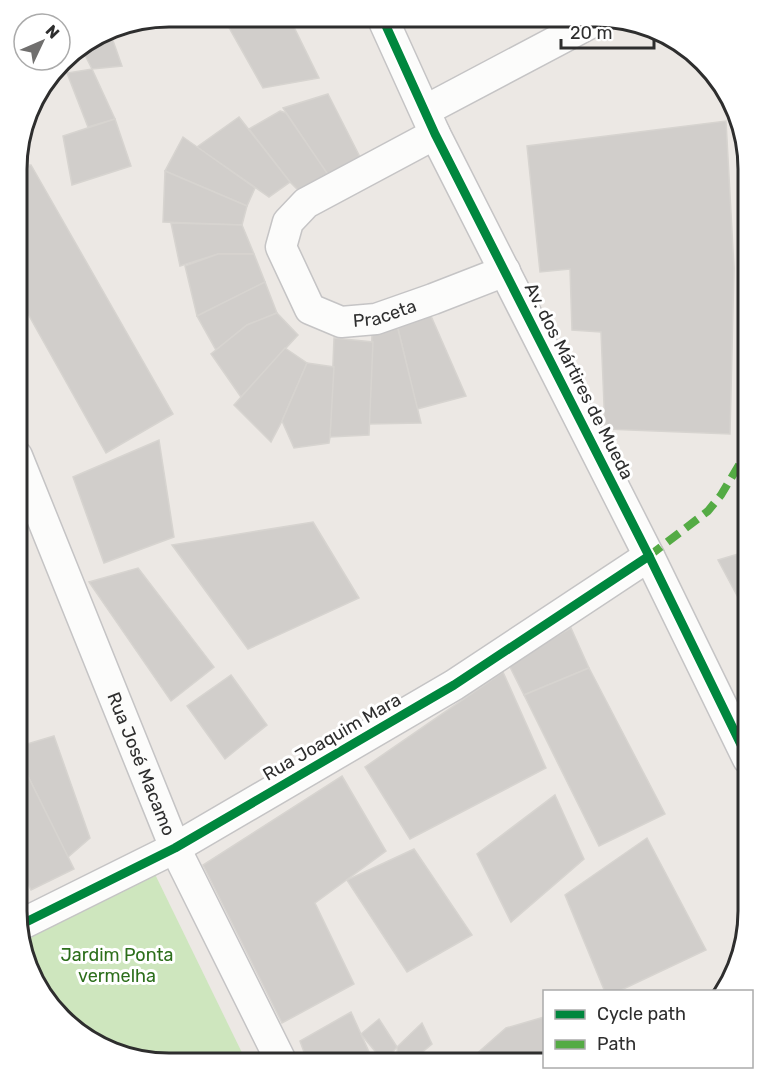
<svg xmlns="http://www.w3.org/2000/svg" width="765" height="1080" viewBox="0 0 765 1080" font-family="Rubik,sans-serif">
<style>
.green{fill:#cee6be}
.building{fill:#d1cecb;stroke:#d7d4d0;stroke-width:1.5}
.lines{fill:none;stroke-linecap:round;stroke-linejoin:round}
.minor-casing{stroke:#c5c4c5;stroke-width:33}
.minor{stroke:#fcfcfb;stroke-width:30}
.quiet{stroke:#54ab44;stroke-width:8;stroke-dasharray:15 8;stroke-linecap:butt}
.cycleway-casing{stroke:#fff;stroke-width:13}
.cycleway{stroke:#00873e;stroke-width:9}
.labels{text-anchor:middle;dominant-baseline:central;stroke-width:6;stroke-linejoin:round;paint-order:stroke}
.street-label{font-size:18px;fill:#2e2e2e;stroke:#fff}
.park-label{font-size:18px;fill:#2c6e1b;stroke:#fff}
.rim{fill:none;stroke:#2e2e2e;stroke-width:3}
</style>
<rect width="100%" height="100%" fill="#ece8e4"/>
<polygon class="green" points="151,866 247,1063 150,1062 77,1032 32,978 21,929"/>
<g class="building">
<polygon points="223,17 289,17 319,78 263,88"/>
<polygon points="111,35 122,66 92,69 81,47 101,36"/>
<polygon points="92,69 115,119 88,127 67,73"/>
<polygon points="328,94 363,163 331,180 283,108"/>
<polygon points="280,111 286,113 329,176 300,192 290,182 249,129"/>
<polygon points="239,117 290,182 269,197 197,147"/>
<polygon points="115,119 131,166 72,185 63,136"/>
<polygon points="726,121 734,268 730,434 605,429 601,332 572,330 570,269 540,272 527,146"/>
<polygon points="183,137 255,188 247,206 165,171"/>
<polygon points="31,165 173,414 106,453 18,296 18,166"/>
<polygon points="165,171 247,206 242,225 163,222"/>
<polygon points="171,223 242,225 254,254 218,254 180,266"/>
<polygon points="218,254 254,254 265,282 197,316 185,266"/>
<polygon points="265,282 277,313 247,325 216,350 197,316"/>
<polygon points="277,313 298,335 241,397 211,354 247,325"/>
<polygon points="431,316 466,396 417,409 396,320"/>
<polygon points="397,325 421,423 369,424 372,333"/>
<polygon points="334,338 373,342 369,435 330,437"/>
<polygon points="285,348 307,363 282,421 271,442 234,405"/>
<polygon points="307,363 334,367 330,437 329,443 294,448 282,421"/>
<polygon points="159,440 174,537 104,563 73,477"/>
<polygon points="313,522 359,598 248,649 172,545"/>
<polygon points="748,551 748,616 718,560"/>
<polygon points="138,568 214,667 171,701 89,582"/>
<polygon points="571,628 589,668 524,695 508,663"/>
<polygon points="589,668 665,814 599,846 524,695"/>
<polygon points="503,672 546,768 410,839 365,767"/>
<polygon points="231,675 267,725 225,759 187,706"/>
<polygon points="17,683 25,705 17,707"/>
<polygon points="17,716 26,745 17,747"/>
<polygon points="54,736 90,838 68,857 17,754 17,747"/>
<polygon points="17,754 74,869 31,890 17,863"/>
<polygon points="342,776 386,851 315,903 354,984 282,1023 203,865"/>
<polygon points="555,795 584,859 511,922 477,854"/>
<polygon points="647,838 706,950 617,992 605,992 565,895"/>
<polygon points="414,849 472,935 407,972 347,880"/>
<polygon points="351,1012 374,1063 308,1063 300,1041"/>
<polygon points="544,1017 544,1063 479,1063 474,1056 506,1028"/>
<polygon points="379,1019 397,1047 384,1062 361,1034"/>
<polygon points="422,1023 432,1044 409,1063 398,1063 397,1047"/>
</g>
<g class="lines">
<defs>
<g id="minor">
<polyline points="382,17 435,134 649,556 748,759"/>
<polyline points="426,110 600,18"/>
<path id="s1" d="M435,134L306,203L288,222L281,247L310,309L341,322L376,319L433,299L505,271"/>
<path id="s2" d="M17,456L175,848L282,1063"/>
<polyline points="20,925 175,848 454,685 649,556"/>
</g>
</defs>
<use href="#minor" class="minor-casing"/>
<use href="#minor" class="minor"/>
<polyline class="quiet" points="649,556 708,511 721,495 748,450"/>
<defs>
<g id="cycleway">
<polyline points="382,17 435,134 649,556 748,759"/>
<polyline points="20,925 175,848 454,685 649,556"/>
</g>
</defs>
<use href="#cycleway" class="cycleway-casing"/>
<use href="#cycleway" class="cycleway"/>
</g>
<g class="labels">
<g class="street-label">
<text stroke="none"><textPath href="#s1" startOffset="345">Praceta</textPath></text>
<text transform="translate(579 381) rotate(63)">Av. dos Mártires de Mueda</text>
<text transform="translate(332 737) rotate(-30)">Rua Joaquim Mara</text>
<text stroke="none"><textPath href="#s2" startOffset="332">Rua José Macamo</textPath></text>
</g>
<g class="park-label">
<text x="117" y="955">Jardim Ponta<tspan x="117" dy="21">vermelha</tspan></text>
</g>
</g>
<path d="M0 0H765V1080H0ZM169 27H596A142 142 0 0 1 738 169V911A142 142 0 0 1 596 1053H169A142 142 0 0 1 27 911V169A142 142 0 0 1 169 27Z" fill="#fff" fill-rule="evenodd"/>
<path class="rim" d="M169 27H596A142 142 0 0 1 738 169V911A142 142 0 0 1 596 1053H169A142 142 0 0 1 27 911V169A142 142 0 0 1 169 27Z"/>
<rect x="543" y="990" width="210" height="78" fill="#ffffff" stroke="#ababab" stroke-width="1.5"/>
<rect x="555" y="1010" width="30" height="9" fill="#00873e" stroke="#ababab" stroke-width="1.5"/>
<text x="597" y="1020" font-size="18" fill="#2e2e2e">Cycle path</text>
<rect x="555" y="1040" width="30" height="9" fill="#54ab44" stroke="#ababab" stroke-width="1.5"/>
<text x="597" y="1050" font-size="18" fill="#2e2e2e">Path</text>
<g transform="translate(42 42) rotate(46)"><circle r="28" fill="#ffffff" stroke="#ababab" stroke-width="1.5"/>
<path d="M0-4.5L10 22L0 15L-10 22Z" fill="#706f6e"/>
<text y="-9" font-size="16" font-weight="bold" text-anchor="middle" fill="#2e2e2e">N</text>
</g>
<path d="M561 39v9h93v-9" fill="none" stroke="#2e2e2e" stroke-width="3"/>
<text x="570" y="39" font-size="18" fill="#2e2e2e" stroke="#ffffff" stroke-width="4.5" paint-order="stroke">20 m</text>
</svg>
